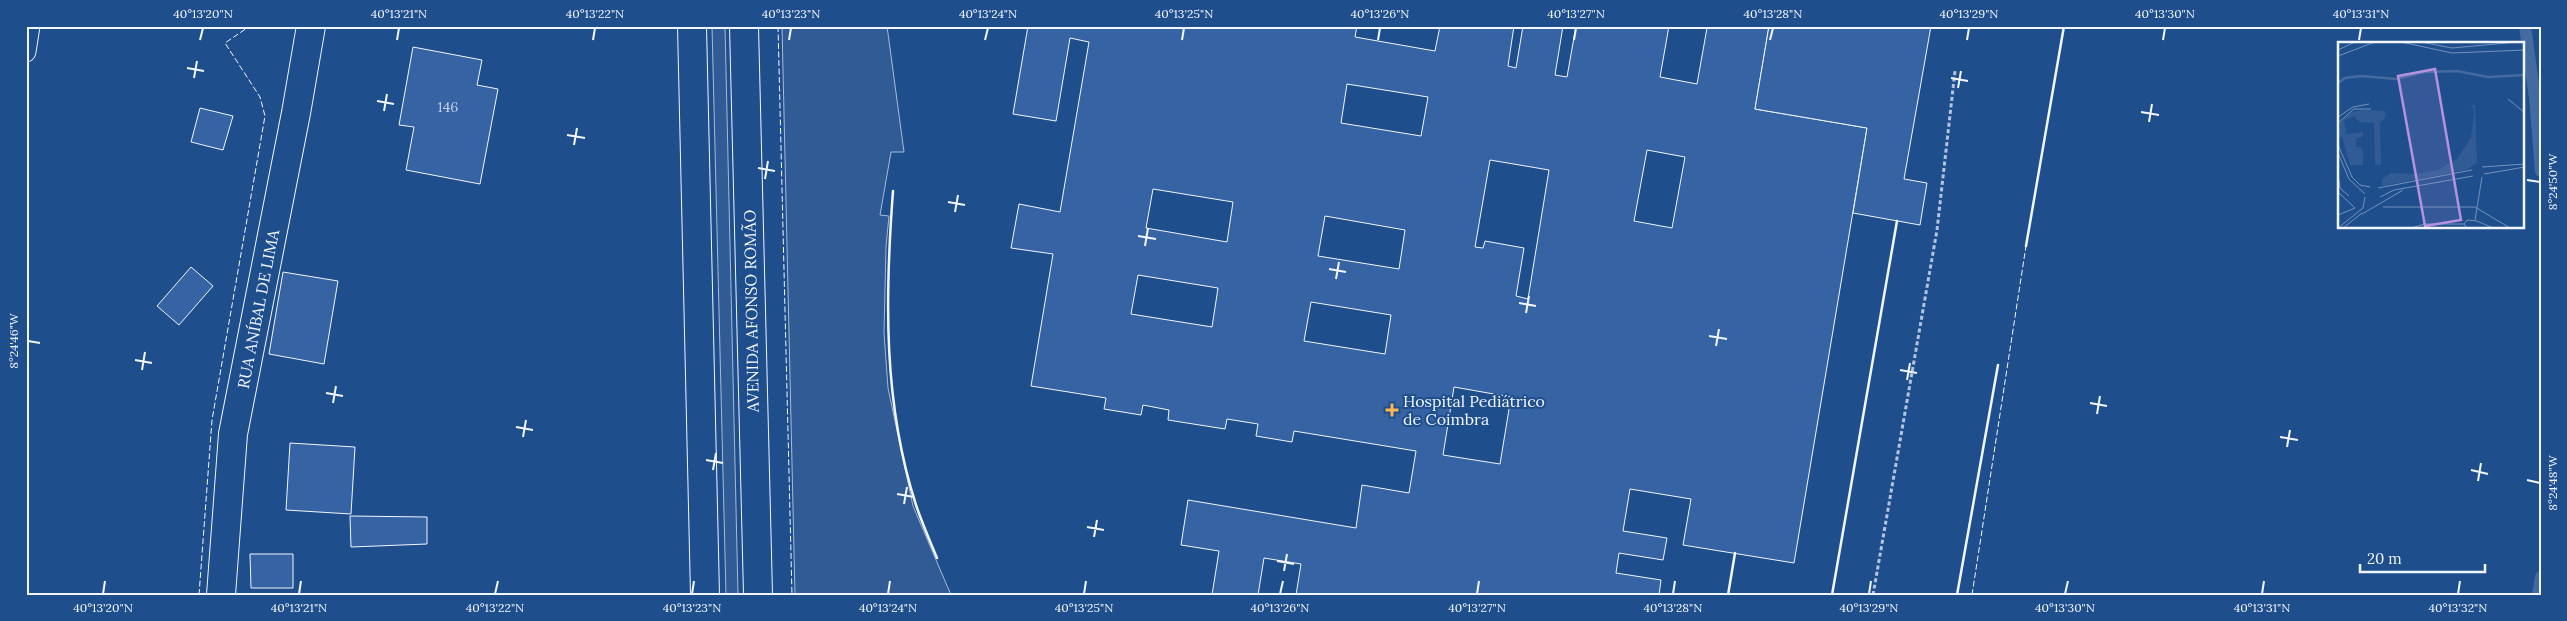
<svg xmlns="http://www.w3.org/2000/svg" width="2567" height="621" viewBox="0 0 2567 621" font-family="Lora,serif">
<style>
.green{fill:#305b95;stroke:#a8bbd7}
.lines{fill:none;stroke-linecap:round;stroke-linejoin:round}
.stream{stroke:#446ba0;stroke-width:12}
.building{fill:#3563a3;stroke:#f2f6ff;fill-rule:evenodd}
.lane-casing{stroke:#f2f6ff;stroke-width:21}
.street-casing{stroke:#f2f6ff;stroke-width:30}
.primary-casing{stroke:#f2f6ff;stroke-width:30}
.path{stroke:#b3c4dc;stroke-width:3;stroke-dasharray:4 2.5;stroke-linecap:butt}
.lane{stroke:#1f4e8c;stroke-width:19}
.street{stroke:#1f4e8c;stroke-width:28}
.primary{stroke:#1f4e8c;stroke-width:28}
.fence{stroke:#f2f6ff;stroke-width:1;stroke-dasharray:6 2.5;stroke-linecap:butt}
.wall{stroke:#f2f6ff;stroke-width:2.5}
.ticks{fill:none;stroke:#f2f6ff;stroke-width:2}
.poi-dot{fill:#ffb74d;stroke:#1f4e8c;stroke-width:2}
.labels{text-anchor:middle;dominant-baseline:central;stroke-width:4;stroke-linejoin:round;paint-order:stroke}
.number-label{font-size:14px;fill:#c3d1e8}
.street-label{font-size:16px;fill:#f2f6ff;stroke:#1f4e8c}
.poi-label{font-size:16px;fill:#f2f6ff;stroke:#1f4e8c;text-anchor:start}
.inset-river{fill:none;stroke:#446ba0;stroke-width:2.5}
.inset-road{fill:none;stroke:#7391ba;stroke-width:1}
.view{fill:#b691df;fill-opacity:0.15;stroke:#b691df;stroke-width:2.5}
.inset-edge{fill:none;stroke:#f2f6ff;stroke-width:2.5}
.neatline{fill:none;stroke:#f2f6ff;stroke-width:2}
.ticks-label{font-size:12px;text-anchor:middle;fill:#f2f6ff}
</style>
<rect width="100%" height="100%" fill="#1f4e8c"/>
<g class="green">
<polygon points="712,26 725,26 738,595 726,595"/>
<polygon points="782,26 887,26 904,152 891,152 880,215 889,216 886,246 884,333 888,388 913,506 951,595 795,595"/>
</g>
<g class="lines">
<g class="stream">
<polyline points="2525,26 2535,98 2541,171"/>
<polyline points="2538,595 2541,577"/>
</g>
</g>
<g class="building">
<path d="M1028,26H1357L1355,37L1435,51L1440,26H1514L1508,66L1516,68L1523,26H1563L1555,75L1567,77L1576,26H1669L1660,77L1697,84L1707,28L1698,26H1769L1755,109L1867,128L1794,563L1683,545L1691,499L1630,489L1623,531L1667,538L1663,560L1619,553L1616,573L1661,580L1659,595H1296L1301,564L1264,558L1258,595H1212L1219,551L1181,545L1188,500L1356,528L1362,485L1409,493L1416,451L1294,431L1292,442L1256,436L1258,424L1227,419L1225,429L1168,420L1169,410L1143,405L1141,415L1104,409L1106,398L1031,386L1053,254L1011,248L1019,204L1060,212L1089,42L1070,38L1056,121L1013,114ZM1347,84L1428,97L1421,136L1341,123ZM1647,150L1685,157L1672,228L1634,221ZM1490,160L1549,170L1528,299L1516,296L1524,248L1485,241L1483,248L1475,247ZM1153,189L1233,202L1227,242L1146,228ZM1325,216L1405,230L1399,269L1318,256ZM1138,275L1218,288L1212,327L1131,314ZM1311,302L1391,315L1385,354L1304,341ZM1454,387L1511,397L1500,464L1443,455Z"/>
<polygon points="1769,26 1931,26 1904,179 1927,183 1920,225 1853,213 1867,128 1755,109"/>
<polygon points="413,47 482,60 477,85 498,89 480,184 406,170 414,127 399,125"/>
<polygon points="200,108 233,116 223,150 191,142"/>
<polygon points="191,267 213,286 179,325 157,306"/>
<polygon points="283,272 338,281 324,364 269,354"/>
<polygon points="290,443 355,447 351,514 286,510"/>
<polygon points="350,516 427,517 427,544 351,547"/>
<polygon points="250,554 293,554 293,588 251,588"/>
</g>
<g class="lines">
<defs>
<polyline id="lane" points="26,52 30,26"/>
<polyline id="street" points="221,595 233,434 296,113 311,26"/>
<g id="primary">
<polyline points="692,26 705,595"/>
<polyline points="744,26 758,595"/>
</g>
</defs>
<use href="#lane" class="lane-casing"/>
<use href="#street" class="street-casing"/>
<use href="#primary" class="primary-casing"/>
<polyline class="path" points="1873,595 1937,230 1955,71"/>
<use href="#lane" class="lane"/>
<use href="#street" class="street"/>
<use href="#primary" class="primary"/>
<g class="fence">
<polyline points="778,26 792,595"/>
<polyline points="199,595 212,420 265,116 260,97 225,43 250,26"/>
<polyline points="1972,595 2026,246"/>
</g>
<g class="wall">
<path d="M893,191C885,297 883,403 916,505C922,523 930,541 937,558"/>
<polyline points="2026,246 2064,26"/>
<polyline points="1728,595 1735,553"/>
<polyline points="1832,595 1897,221"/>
<polyline points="1957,595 1998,365"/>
</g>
</g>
<path class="ticks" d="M200,40L203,28M397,40L399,28M593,40L595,28M789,40L791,28M985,40L988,28M1182,40L1184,28M1378,40L1380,28M1574,40L1576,28M1770,40L1773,28M1967,40L1969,28M2163,40L2165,28M2359,40L2361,28M187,68L204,71M194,78L197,61M1951,78L1968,81M1958,88L1961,71M377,101L394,104M384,111L387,94M2141,112L2159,115M2149,122L2152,104M567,135L585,138M574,145L577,128M758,168L775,171M765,179L768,161M2527,180L2540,182M948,202L965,205M955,212L958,195M1138,236L1156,239M1145,246L1148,228M1329,269L1346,272M1336,279L1339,262M1519,303L1536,306M1526,313L1529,296M1709,336L1727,339M28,341L40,343M1716,346L1719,329M135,360L152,363M142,370L145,352M1900,370L1917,373M1907,380L1910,363M326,393L343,396M333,403L336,386M2090,403L2107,406M2097,414L2100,396M516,427L533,430M523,437L526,420M2280,437L2298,440M2287,447L2290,430M706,460L723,463M713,470L716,453M2471,470L2488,474M2527,480L2540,483M2478,481L2481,463M897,494L914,497M904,504L907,487M1087,527L1104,530M1094,537L1097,520M1277,561L1294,564M1284,571L1287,554M103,594L105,581M299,594L301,581M495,594L498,581M692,594L694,581M888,594L890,581M1084,594L1086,581M1280,594L1283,581M1477,594L1479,581M1673,594L1675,581M1869,594L1871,581M2065,594L2068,581M2262,594L2264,581M2458,594L2460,581"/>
<path class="poi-dot" d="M1389.5 402.5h5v5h5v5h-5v5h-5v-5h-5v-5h5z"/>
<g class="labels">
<g class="number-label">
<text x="448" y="107">146</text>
</g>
<g class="street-label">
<text transform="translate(258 309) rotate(-79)">RUA ANÍBAL DE LIMA</text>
<text transform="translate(751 311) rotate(-91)">AVENIDA AFONSO ROMÃO</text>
</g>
<g class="poi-label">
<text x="1403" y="401">Hospital Pediátrico<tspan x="1403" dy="18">de Coimbra</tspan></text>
</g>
</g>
<g transform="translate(2338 42)">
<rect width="186" height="186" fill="#1f4e8c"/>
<path d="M133,63H137L139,121L128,128L44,144V137L53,131L78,132L100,128L120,116L133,95L136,69ZM22,68L47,69V76L42,81L43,123H37L36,81L21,80L16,74L6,79L9,92L25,90V95L18,96V105H23L25,111V123H12L4,95L0,96L2,80L12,71Z" fill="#305b95"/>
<path class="inset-river" d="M0,41L7,36L23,34L58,37L86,30L119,29L150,35L187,33"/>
<path class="inset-road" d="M63,0L114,11L187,8M83,0L114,6L180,0M0,8L17,0M0,14L37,0M170,57L187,71M0,75L15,65L31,62M0,81L16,67H33M0,103L14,135L22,143L32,145M0,111L11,137L27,152M144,125L187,122M146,132L187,125M1,138L2,146L11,154M40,146L134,128M0,150L17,166L0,173M42,155L56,148L135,134M45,165H137L172,186M24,172L65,148M137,178L144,135M0,186L25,166L27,155M5,186L24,171M73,186L87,182H126M129,186L126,182L129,178L139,179L155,186"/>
<path class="view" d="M97,27L123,178L87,184L60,34Z"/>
<rect width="186" height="186" class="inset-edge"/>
</g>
<rect width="2567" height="621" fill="none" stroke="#1f4e8c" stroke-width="55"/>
<path d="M2360 564v8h125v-8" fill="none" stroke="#f2f6ff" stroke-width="2.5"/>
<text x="2367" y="564" font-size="15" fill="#f2f6ff" stroke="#1f4e8c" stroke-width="4" paint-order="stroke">20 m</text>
<rect x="28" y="28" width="2512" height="566" class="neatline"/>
<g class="ticks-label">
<text x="203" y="18">40°13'20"N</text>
<text x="399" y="18">40°13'21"N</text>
<text x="595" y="18">40°13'22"N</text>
<text x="791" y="18">40°13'23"N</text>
<text x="988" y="18">40°13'24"N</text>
<text x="1184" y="18">40°13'25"N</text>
<text x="1380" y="18">40°13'26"N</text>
<text x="1576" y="18">40°13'27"N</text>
<text x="1773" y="18">40°13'28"N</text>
<text x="1969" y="18">40°13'29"N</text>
<text x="2165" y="18">40°13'30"N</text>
<text x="2361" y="18">40°13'31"N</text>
<text transform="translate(2553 182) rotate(-90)" y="4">8°24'50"W</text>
<text transform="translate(14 341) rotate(-90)" y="4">8°24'46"W</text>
<text transform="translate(2553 483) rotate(-90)" y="4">8°24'48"W</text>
<text x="103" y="612">40°13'20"N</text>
<text x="299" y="612">40°13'21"N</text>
<text x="495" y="612">40°13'22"N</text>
<text x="692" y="612">40°13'23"N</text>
<text x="888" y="612">40°13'24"N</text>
<text x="1084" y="612">40°13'25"N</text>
<text x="1280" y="612">40°13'26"N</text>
<text x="1477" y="612">40°13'27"N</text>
<text x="1673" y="612">40°13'28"N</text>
<text x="1869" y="612">40°13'29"N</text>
<text x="2065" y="612">40°13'30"N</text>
<text x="2262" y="612">40°13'31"N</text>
<text x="2458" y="612">40°13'32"N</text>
</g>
</svg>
